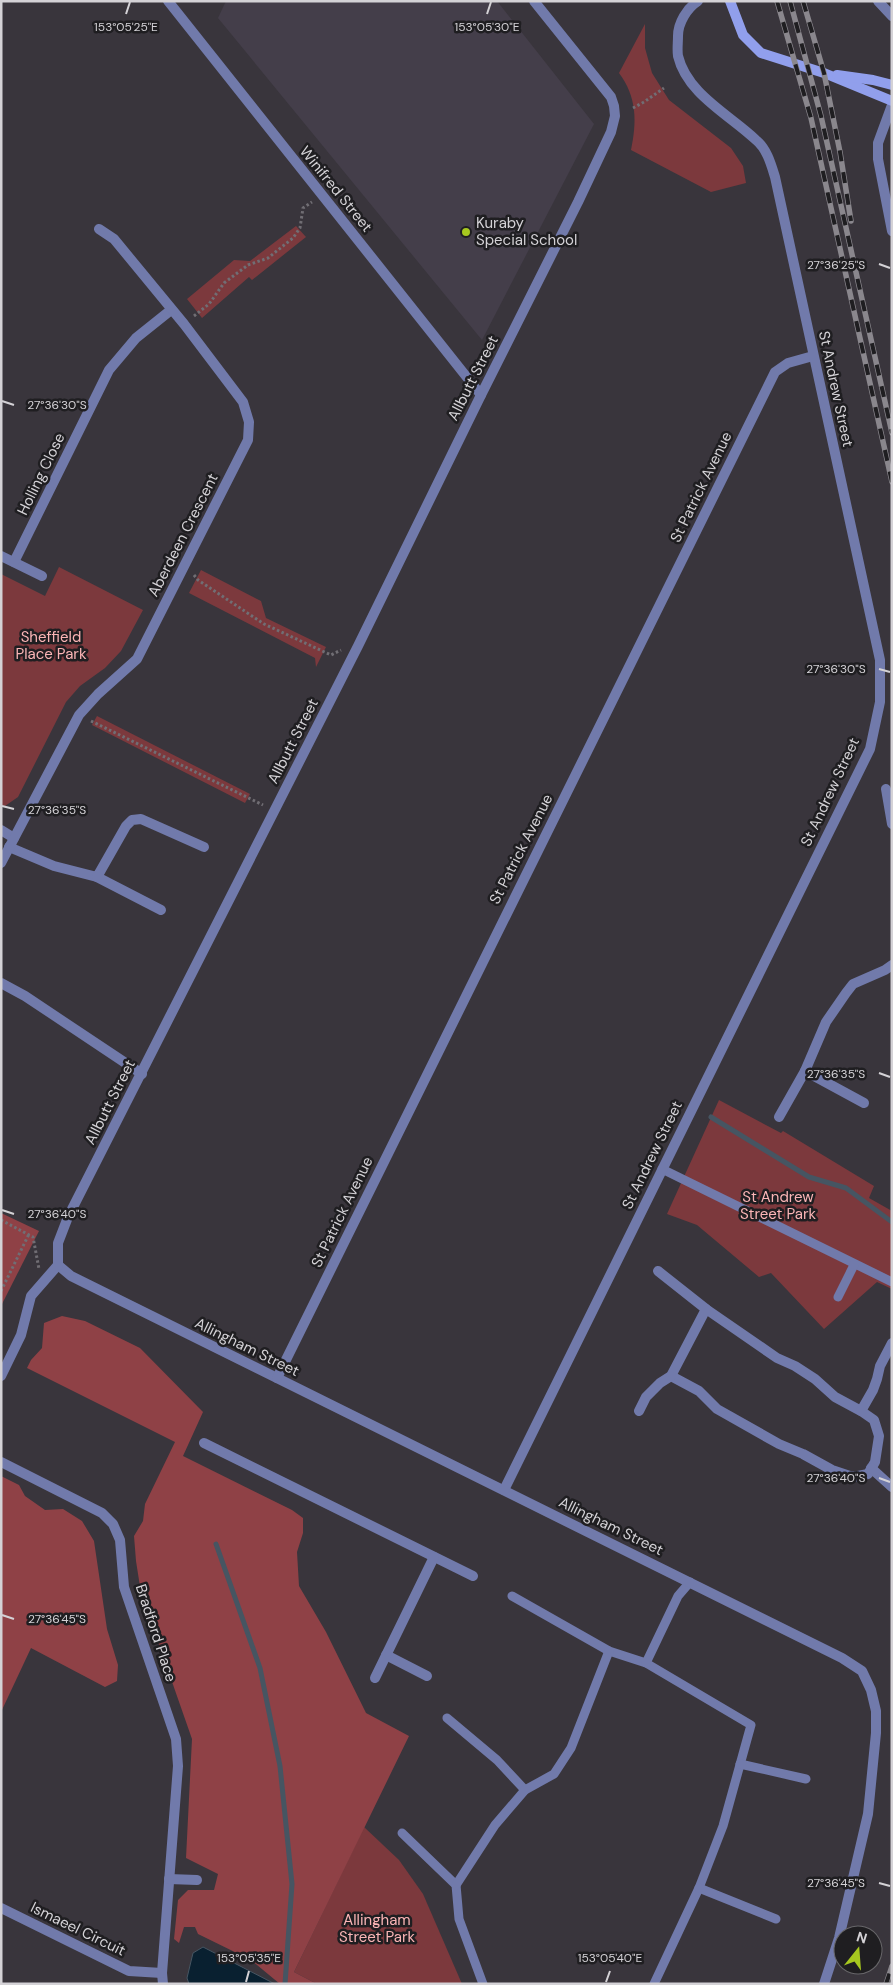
<svg xmlns="http://www.w3.org/2000/svg" width="893" height="1985" viewBox="0 0 893 1985" font-family="'DM Sans',sans-serif">
<style>
.built{fill:#443e4a}
.green{fill:#7c393d}
.forest{fill:#8f4146}
.water{fill:#092030;stroke:#465562}
.lines{fill:none;stroke-linecap:round;stroke-linejoin:round}
.stream{stroke:#465562;stroke-width:5}
.path{stroke:#716e74;stroke-width:3;stroke-dasharray:2.5 2.5;stroke-linecap:butt}
.service{stroke:#717aab;stroke-width:9}
.minor{stroke:#717aab;stroke-width:10}
.secondary{stroke:#919fec;stroke-width:10}
.rail-casing{stroke:#8a878d;stroke-width:5.5}
.rail{stroke:#1f1e21;stroke-width:4;stroke-dasharray:11;stroke-linecap:butt}
.ticks{fill:none;stroke:#d4d2d6;stroke-width:2}
.poi-dot{fill:#a7c81f;stroke:#1f1e21;stroke-width:2}
.labels{text-anchor:middle;dominant-baseline:central;stroke-width:5;stroke-linejoin:round;paint-order:stroke}
.street-label{font-size:15px;fill:#d4d2d6;stroke:#1f1e21}
.poi-label{font-size:15px;fill:#d4d2d6;stroke:#1f1e21;text-anchor:start}
.park-label{font-size:15px;fill:#fbb5b6;stroke:#1f1e21}
.ticks-label{font-size:12px;text-anchor:middle;fill:#d4d2d6;stroke:#1f1e21;stroke-width:5;stroke-linejoin:round;paint-order:stroke}
</style>
<rect width="100%" height="100%" fill="#39353c"/>
<polygon class="built" points="226,1 497,1 594,124 482,340 218,18"/>
<g class="green">
<path d="M645,24V48L652,73L669,100L731,148L743,166L746,183L711,192L631,150C637,122 637,97 619,73Z"/>
<polygon points="296,226 306,237 252,280 249,277 202,318 187,299 234,260 250,261"/>
<polygon points="59,567 143,610 121,651 105,668 80,686 66,702 18,797 5,806 1,805 1,574 45,596"/>
<polygon points="201,570 261,601 266,618 326,647 316,667 315,658 189,593"/>
<polygon points="97,716 250,794 245,803 92,725"/>
<polygon points="719,1100 781,1133 783,1131 874,1186 869,1198 892,1211 892,1289 877,1282 824,1329 771,1273 759,1277 697,1225 667,1214"/>
<polygon points="364,1827 399,1860 423,1894 462,1984 317,1984 294,1972"/>
</g>
<g class="forest">
<polygon points="1,1213 39,1231 1,1306"/>
<polygon points="62,1316 85,1321 140,1348 203,1412 183,1456 292,1510 303,1518 303,1533 297,1552 299,1586 326,1632 366,1713 409,1736 294,1972 317,1984 280,1984 251,1960 198,1934 195,1927 184,1927 179,1943 174,1939 178,1900 188,1890 214,1890 218,1874 186,1858 192,1739 141,1593 136,1561 134,1536 143,1521 145,1504 175,1442 27,1368 31,1360 42,1348 44,1323"/>
<polygon points="1,1476 19,1485 25,1496 45,1510 63,1509 82,1521 94,1541 107,1629 118,1665 117,1681 105,1687 31,1648 1,1712"/>
</g>
<polygon class="water" points="203,1947 275,1984 189,1984 187,1978 193,1953"/>
<g class="lines">
<g class="stream">
<polyline points="711,1117 809,1177 846,1188 892,1222"/>
<polyline points="216,1544 260,1668 280,1766 292,1884 285,1984"/>
</g>
<g class="path">
<polyline points="633,108 644,102 664,88"/>
<polyline points="194,316 209,304 224,283 248,265 268,258 293,238 300,228 303,208 312,202"/>
<polyline points="194,575 198,580 264,624 331,655 341,650"/>
<polyline points="91,721 263,805"/>
<polyline points="1,1220 33,1237 39,1269"/>
<polyline points="1,1291 29,1234"/>
</g>
<g class="service">
<polyline points="662,1169 892,1282"/>
<polyline points="838,1297 854,1265"/>
<polyline points="512,1596 609,1651 646,1663 751,1725 723,1826 699,1888 654,1984"/>
<polyline points="646,1663 678,1596 690,1582"/>
<polyline points="447,1718 497,1760 525,1790"/>
<polyline points="740,1764 806,1779"/>
<polyline points="402,1833 456,1885 459,1919 483,1984"/>
<polyline points="456,1885 495,1825 525,1790 554,1774 571,1748 609,1651"/>
<polyline points="699,1888 776,1919"/>
</g>
<g class="minor">
<polyline points="168,1 481,395"/>
<polyline points="878,1 892,16"/>
<polyline points="892,105 878,143 878,159 892,231"/>
<polyline points="1,556 42,576"/>
<polyline points="14,562 109,370 136,338 171,310"/>
<polyline points="886,789 892,824"/>
<polyline points="1,830 14,838"/>
<polyline points="9,847 54,866 97,877 126,826 132,820 141,819 204,847"/>
<polyline points="1,863 79,715 98,694 137,659 248,440 249,422 243,402 184,324 114,239 99,229"/>
<polyline points="97,877 161,910"/>
<polyline points="1,983 25,996 142,1074"/>
<polyline points="805,1071 864,1103"/>
<polyline points="779,1117 805,1071 826,1022 846,993 853,984 885,970 892,965"/>
<polyline points="58,1265 71,1276 842,1658 862,1671 871,1690 876,1711 876,1733 868,1814 839,1938 824,1984"/>
<polyline points="1,1376 21,1335 31,1296 58,1265 58,1243 68,1217 358,646 481,395 578,202 611,132 615,116 614,106 611,97 534,1"/>
<polyline points="671,1376 699,1391 717,1409 779,1444 803,1454 832,1470 853,1477 868,1474 875,1462 879,1436 874,1420 861,1411 835,1397 815,1379 795,1366 777,1358 706,1309"/>
<polyline points="277,1378 775,372 788,363 813,356"/>
<polyline points="639,1411 646,1397 660,1383 671,1376 706,1309 658,1271"/>
<polyline points="861,1411 873,1390 877,1379 880,1366 892,1343"/>
<polyline points="204,1443 473,1576"/>
<polyline points="1,1462 102,1513 113,1524 120,1540 124,1587 176,1739 178,1766 162,1973 163,1984"/>
<polyline points="871,1468 892,1487"/>
<path d="M504,1490L870,749L880,702V660L775,177C771,164 767,149 756,140C730,115 687,94 678,56C677,50 678,43 678,36C678,23 687,8 698,1"/>
<polyline points="386,1655 427,1676"/>
<polyline points="375,1678 434,1557"/>
<polyline points="169,1879 197,1880"/>
<polyline points="1,1908 129,1971 162,1973"/>
</g>
<g class="secondary">
<polyline points="730,1 743,35 761,53 824,73 892,101"/>
<polyline points="837,75 873,80 892,85"/>
</g>
<defs>
<g id="rail">
<polyline points="777,1 811,118 892,482"/>
<polyline points="790,1 821,116 892,433"/>
<polyline points="803,1 824,73 840,152 851,221"/>
<polyline points="886,1984 892,1966"/>
</g>
</defs>
<use href="#rail" class="rail-casing"/>
<use href="#rail" class="rail"/>
</g>
<path class="ticks" d="M126,14L130,2M487,14L491,2M879,264L890,268M2,401L14,405M879,669L890,672M2,806L14,809M879,1073L890,1077M2,1210L14,1214M879,1478L890,1482M2,1615L14,1619M879,1883L890,1886M246,1982L249,1971M606,1982L610,1971"/>
<circle class="poi-dot" cx="466" cy="232" r="5"/>
<g class="labels">
<g class="street-label">
<text transform="translate(336 189) rotate(51)">Winifred Street</text>
<text transform="translate(473 378) rotate(-63)">Allbutt Street</text>
<text transform="translate(836 389) rotate(78)">St Andrew Street</text>
<text transform="translate(41 474) rotate(-64)">Holling Close</text>
<text transform="translate(701 487) rotate(-64)">St Patrick Avenue</text>
<text transform="translate(183 535) rotate(-63)">Aberdeen Crescent</text>
<text transform="translate(293 741) rotate(-63)">Allbutt Street</text>
<text transform="translate(830 792) rotate(-65)">St Andrew Street</text>
<text transform="translate(521 849) rotate(-63)">St Patrick Avenue</text>
<text transform="translate(110 1102) rotate(-63)">Allbutt Street</text>
<text transform="translate(652 1155) rotate(-64)">St Andrew Street</text>
<text transform="translate(342 1212) rotate(-64)">St Patrick Avenue</text>
<text transform="translate(247 1347) rotate(26)">Allingham Street</text>
<text transform="translate(611 1526) rotate(26)">Allingham Street</text>
<text transform="translate(156 1633) rotate(72)">Bradford Place</text>
<text transform="translate(78 1929) rotate(26)">Ismaeel Circuit</text>
</g>
<g class="poi-label">
<text x="476" y="223">Kuraby<tspan x="476" dy="17">Special School</tspan></text>
</g>
<g class="park-label">
<text x="51" y="637">Sheffield<tspan x="51" dy="17">Place Park</tspan></text>
<text x="778" y="1197">St Andrew<tspan x="778" dy="17">Street Park</tspan></text>
<text x="377" y="1920">Allingham<tspan x="377" dy="17">Street Park</tspan></text>
</g>
</g>
<g class="ticks-label">
<text x="126" y="31">153°05'25"E</text>
<text x="487" y="31">153°05'30"E</text>
<text x="836" y="269">27°36'25"S</text>
<text x="57" y="409">27°36'30"S</text>
<text x="836" y="673">27°36'30"S</text>
<text x="57" y="814">27°36'35"S</text>
<text x="836" y="1078">27°36'35"S</text>
<text x="57" y="1218">27°36'40"S</text>
<text x="836" y="1482">27°36'40"S</text>
<text x="57" y="1623">27°36'45"S</text>
<text x="836" y="1887">27°36'45"S</text>
<text x="249" y="1962">153°05'35"E</text>
<text x="610" y="1962">153°05'40"E</text>
</g>
<rect width="893" height="1985" fill="none" stroke="#d4d2d6" stroke-width="5"/>
<g transform="translate(858 1950) rotate(17)"><circle r="24" fill="#1f1e21" stroke="#676669"/>
<path d="M0-4L9 19L0 12L-9 19Z" fill="#a7c81f"/>
<text y="-8" font-size="14" font-weight="bold" text-anchor="middle" fill="#d4d2d6">N</text>
</g>
</svg>
